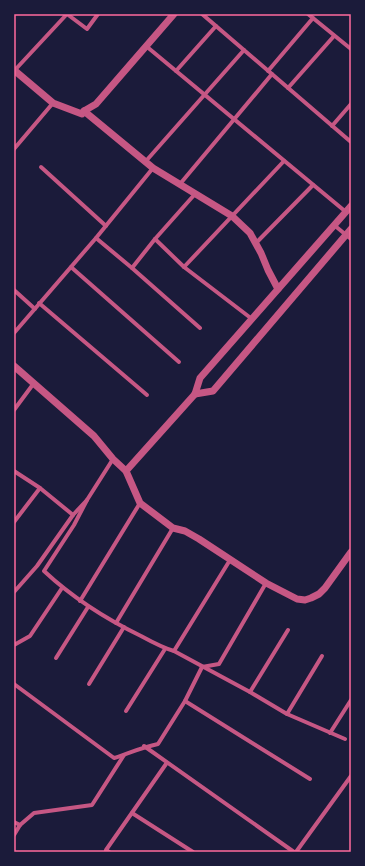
<svg xmlns="http://www.w3.org/2000/svg" width="365" height="866" viewBox="0 0 365 866" font-family="Commissioner,sans-serif">
<style>
.lines{fill:none;stroke-linecap:round;stroke-linejoin:round}
.minor{stroke:#c65784;stroke-width:4}
.tertiary{stroke:#c65784;stroke-width:7}
.neatline{fill:none;stroke:#ff6b9d;stroke-width:1.5}
</style>
<rect width="100%" height="100%" fill="#1b1b3a"/>
<g class="lines">
<g class="minor">
<polyline points="67,14 87,29 98,14"/>
<polyline points="202,14 351,142"/>
<polyline points="308,14 351,49"/>
<polyline points="146,46 346,212"/>
<polyline points="14,71 67,14"/>
<polyline points="176,71 216,26"/>
<polyline points="268,71 313,18"/>
<polyline points="288,88 334,36"/>
<polyline points="332,126 351,104"/>
<polyline points="14,149 53,103"/>
<polyline points="146,161 244,50"/>
<polyline points="41,167 106,226"/>
<polyline points="180,184 272,74"/>
<polyline points="334,225 351,239"/>
<polyline points="96,238 132,268 200,328"/>
<polyline points="155,239 184,267 252,319"/>
<polyline points="256,243 313,185"/>
<polyline points="71,267 179,362"/>
<polyline points="184,267 284,161"/>
<polyline points="132,268 155,239 195,194"/>
<polyline points="14,290 35,309"/>
<polyline points="39,303 147,395"/>
<polyline points="14,333 96,238 153,168"/>
<polyline points="14,410 34,383"/>
<polyline points="14,471 40,488 73,515"/>
<path d="M87,500L74,525L44,571C74,599 104,618 141,636C152,642 163,648 174,651L250,692L287,714L345,739"/>
<polyline points="14,522 40,488"/>
<polyline points="14,592 37,566 73,515 87,500 113,459"/>
<polyline points="80,601 140,503"/>
<polyline points="116,623 173,528"/>
<polyline points="14,645 30,636 62,588"/>
<polyline points="174,651 230,560"/>
<polyline points="56,658 88,607"/>
<path d="M14,684L114,758C129,753 143,747 158,744L185,701L202,667L219,664L266,583"/>
<polyline points="89,684 124,627"/>
<polyline points="250,692 288,630"/>
<polyline points="185,701 310,779"/>
<polyline points="126,711 165,649"/>
<polyline points="287,714 322,656"/>
<polyline points="330,733 351,700"/>
<polyline points="144,746 294,852"/>
<polyline points="132,813 193,852"/>
<polyline points="14,822 20,825"/>
<polyline points="14,835 20,825 34,813 92,805 124,755"/>
<polyline points="109,852 106,850 166,764"/>
<polyline points="296,852 351,776"/>
</g>
<g class="tertiary">
<polyline points="14,70 53,103 82,114 84,111 153,168 232,216 250,233 261,253 268,270 278,289"/>
<polyline points="84,111 96,104 174,14"/>
<polyline points="14,366 94,436 113,459 126,471 140,503 173,528 185,531 199,539 266,583 297,599 305,600 311,598 319,594 325,588 351,552"/>
<polyline points="195,394 213,391 351,229"/>
<polyline points="126,471 195,394 200,378 351,206"/>
</g>
</g>
<rect width="365" height="866" fill="none" stroke="#1b1b3a" stroke-width="30"/>
<rect x="15" y="15" width="335" height="836" class="neatline"/>
</svg>
